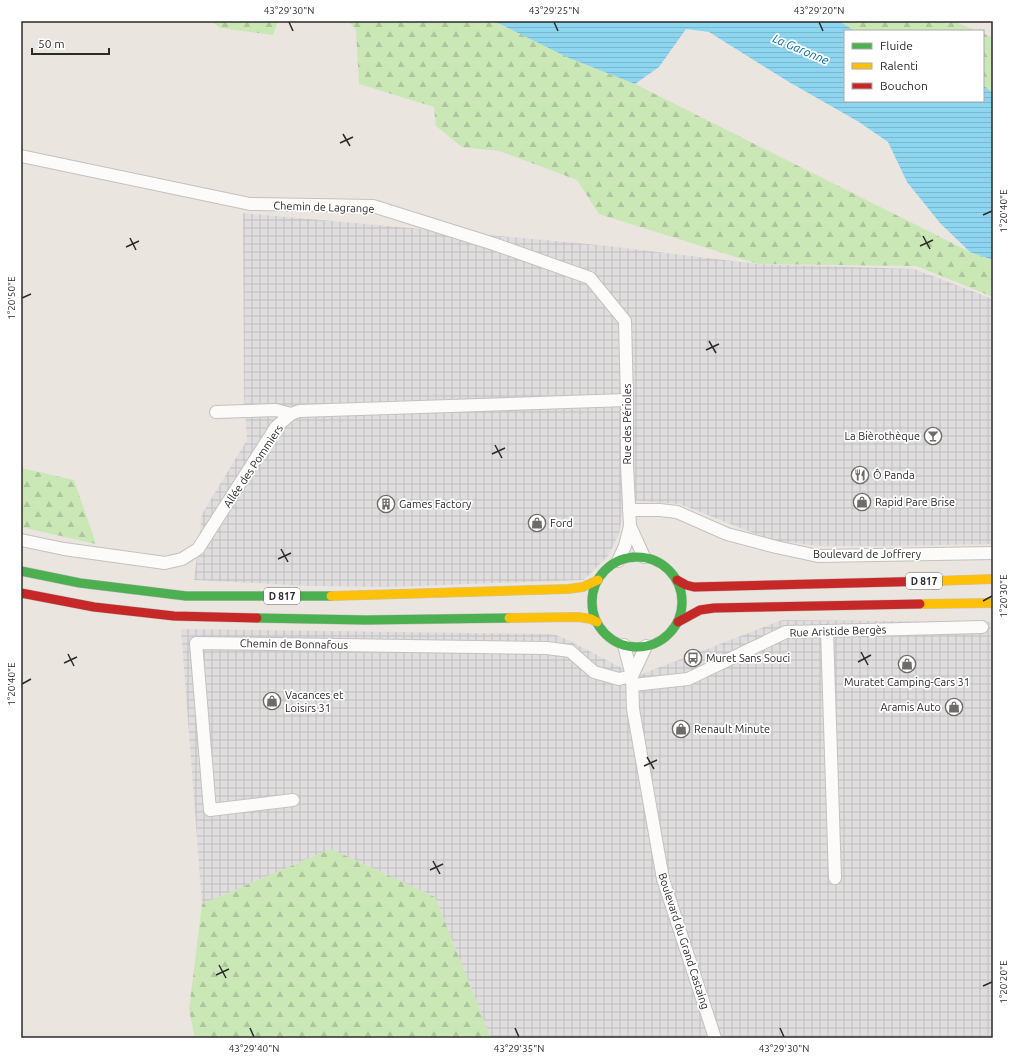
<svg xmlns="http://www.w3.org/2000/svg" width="1014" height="1059" viewBox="0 0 1014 1059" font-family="Ubuntu,sans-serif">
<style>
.industrial{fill:url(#industrial-grid)}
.forest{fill:url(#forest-firs)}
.water{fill:url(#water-rules)}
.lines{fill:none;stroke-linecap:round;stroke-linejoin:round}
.street-casing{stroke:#c3c1c1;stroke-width:14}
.fast-casing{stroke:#c5c3c1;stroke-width:10}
.slow-casing{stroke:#c5c3c1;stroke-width:10}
.jam-casing{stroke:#c5c3c1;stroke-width:10}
.street{stroke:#fcfbfa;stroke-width:12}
.fast{stroke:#4caf50;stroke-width:9}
.slow{stroke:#ffc107;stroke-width:9}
.jam{stroke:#c62828;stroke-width:9}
.ticks{fill:none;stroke:#2b2b2b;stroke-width:1.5}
.labels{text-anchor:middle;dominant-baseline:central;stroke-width:3.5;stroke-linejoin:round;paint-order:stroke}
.shield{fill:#fff;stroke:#6b6b6b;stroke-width:1}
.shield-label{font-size:10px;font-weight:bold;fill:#2b2b2b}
.street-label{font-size:11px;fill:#2b2b2b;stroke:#fff}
.poi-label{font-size:11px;fill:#2b2b2b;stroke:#fff;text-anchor:start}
.water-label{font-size:12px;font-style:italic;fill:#036ca6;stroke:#fff}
.neatline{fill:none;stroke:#2b2b2b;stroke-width:1.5}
.ticks-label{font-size:10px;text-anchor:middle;fill:#2b2b2b}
</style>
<defs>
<pattern id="industrial-grid" width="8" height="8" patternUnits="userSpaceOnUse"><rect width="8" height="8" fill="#e0dddf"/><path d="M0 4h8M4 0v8" fill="none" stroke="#c0bec0"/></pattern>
<pattern id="forest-firs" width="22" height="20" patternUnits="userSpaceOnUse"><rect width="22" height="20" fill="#cae7b6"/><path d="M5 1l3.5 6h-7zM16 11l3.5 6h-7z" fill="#aec69d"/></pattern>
<pattern id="water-rules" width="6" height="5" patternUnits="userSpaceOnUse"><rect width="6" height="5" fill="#8ed6f0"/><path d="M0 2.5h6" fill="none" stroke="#7bb8ce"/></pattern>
</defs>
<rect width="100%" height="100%" fill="#eae5df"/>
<g class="industrial">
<polygon points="243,213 599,245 758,264 914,269 993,299 993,544 889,546 818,546 771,540 680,504 624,500 619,534 608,556 584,580 386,587 312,586 194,580 202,514 247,440 244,397"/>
<polygon points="782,620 991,622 993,694 993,1038 491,1038 435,897 331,849 202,904 181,629 553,634 566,639 637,676"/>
</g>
<g class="forest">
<polygon points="211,21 278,21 273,35 220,28"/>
<polygon points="348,21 494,21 584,64 635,84 970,252 993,260 993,297 917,266 758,264 599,214 577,180 499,151 462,147 436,126 434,107 359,84 356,30"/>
<polygon points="839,21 953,21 977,31 855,31"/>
<polygon points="983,33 993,38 993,93 983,85"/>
<polygon points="21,468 74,480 96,544 21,527"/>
<polygon points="331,849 435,897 491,1038 195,1038 189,1010 202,904"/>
</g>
<polygon class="water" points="494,21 839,21 855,31 845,31 845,101 983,101 983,85 993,93 993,260 970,252 940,223 907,182 888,142 859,122 789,82 709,32 686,29 659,67 635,84 569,58"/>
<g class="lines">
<defs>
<g id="street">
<polyline points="21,156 250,204 373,206 494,244 590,278 625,321 627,400 627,465 630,526 625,546 618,561"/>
<polyline points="216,412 276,410 291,414"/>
<polyline points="629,510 660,510 677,512 727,534 776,547 818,556 993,553"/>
<polyline points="630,526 644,557"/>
<polyline points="21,540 64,549 165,563 182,559 198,549 276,427 291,414 299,411 627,400"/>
<polyline points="827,631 835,878"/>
<polyline points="624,645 632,676 633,709 663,879 715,1038"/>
<polyline points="632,676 646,646"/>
<polyline points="633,685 688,679 786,632 982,627"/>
<polyline points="293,800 210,810 196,643 547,648 570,651 594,672 619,679 632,676"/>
</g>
<g id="fast">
<circle cx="637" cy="602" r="45"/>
<polyline points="21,571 80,583 186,596 331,596"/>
<polyline points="257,618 366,620 509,618"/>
</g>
<g id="slow">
<polyline points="935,581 993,579"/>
<polyline points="331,596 568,589 583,587 598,580"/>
<polyline points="920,604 993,603"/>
<polyline points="509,618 578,617 591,619 597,622"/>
</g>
<g id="jam">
<polyline points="677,580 686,585 694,587 935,581"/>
<polyline points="21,593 94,607 174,616 257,618"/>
<polyline points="678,622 700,610 714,608 920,604"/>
</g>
</defs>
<use href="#street" class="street-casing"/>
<use href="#fast" class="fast-casing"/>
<use href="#slow" class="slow-casing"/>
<use href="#jam" class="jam-casing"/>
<use href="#street" class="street"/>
<use href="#fast" class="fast"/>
<use href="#slow" class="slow"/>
<use href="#jam" class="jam"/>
</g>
<path class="ticks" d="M289,22L293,31M554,22L558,31M819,22L823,31M343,134L350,146M340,143L353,137M983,215L992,211M923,236L930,249M130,238L136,250M920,246L933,240M126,247L139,241M22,298L31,294M709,341L716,353M706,350L719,344M495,445L502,458M492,454L505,448M281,549L288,562M278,559L291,553M983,601L992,596M861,652L868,665M68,654L74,666M858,662L871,655M64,663L77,657M22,684L31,679M647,757L654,769M644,766L657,760M433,861L440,874M430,870L443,864M219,965L226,978M216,975L229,969M983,986L992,982M250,1028L254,1037M515,1028L519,1037M780,1028L784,1037"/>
<defs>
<symbol id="bar-ring" viewBox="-11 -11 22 22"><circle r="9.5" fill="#fff" stroke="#6e6c6a" stroke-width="1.5"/><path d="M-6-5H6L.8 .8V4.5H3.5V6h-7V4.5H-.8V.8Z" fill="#6e6c6a"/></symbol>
<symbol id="restaurant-ring" viewBox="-11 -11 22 22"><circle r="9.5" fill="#fff" stroke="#6e6c6a" stroke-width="1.5"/><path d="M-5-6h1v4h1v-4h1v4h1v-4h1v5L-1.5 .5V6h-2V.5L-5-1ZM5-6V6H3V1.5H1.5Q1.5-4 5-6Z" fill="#6e6c6a"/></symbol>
<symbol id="shop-ring" viewBox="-11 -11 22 22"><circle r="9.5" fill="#fff" stroke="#6e6c6a" stroke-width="1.5"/><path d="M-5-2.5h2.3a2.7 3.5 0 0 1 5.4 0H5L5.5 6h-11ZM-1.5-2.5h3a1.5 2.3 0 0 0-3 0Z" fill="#6e6c6a"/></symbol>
<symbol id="building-ring" viewBox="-11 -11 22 22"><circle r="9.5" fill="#fff" stroke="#6e6c6a" stroke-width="1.5"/><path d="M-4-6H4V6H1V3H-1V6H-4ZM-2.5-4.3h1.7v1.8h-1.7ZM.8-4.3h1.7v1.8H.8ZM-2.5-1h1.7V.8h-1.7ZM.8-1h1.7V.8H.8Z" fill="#6e6c6a"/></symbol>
<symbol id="bus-ring" viewBox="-11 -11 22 22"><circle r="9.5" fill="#fff" stroke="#6e6c6a" stroke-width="1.5"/><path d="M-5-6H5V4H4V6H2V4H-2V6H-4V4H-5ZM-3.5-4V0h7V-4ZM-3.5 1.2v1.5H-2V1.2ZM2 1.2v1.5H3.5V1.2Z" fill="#6e6c6a"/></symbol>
</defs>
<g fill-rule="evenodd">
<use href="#bar-ring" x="923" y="426" width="20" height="20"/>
<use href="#restaurant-ring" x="850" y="465" width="20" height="20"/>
<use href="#shop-ring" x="852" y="492" width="20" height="20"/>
<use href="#building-ring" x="376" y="494" width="20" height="20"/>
<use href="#shop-ring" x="527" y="513" width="20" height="20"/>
<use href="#bus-ring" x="683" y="648" width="20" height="20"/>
<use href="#shop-ring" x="897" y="654" width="20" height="20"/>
<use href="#shop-ring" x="262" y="691" width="20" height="20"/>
<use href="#shop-ring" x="944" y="697" width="20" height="20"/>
<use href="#shop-ring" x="671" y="719" width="20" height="20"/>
</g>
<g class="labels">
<g class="shield">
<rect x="906" y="573" width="36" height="16" rx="3"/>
<rect x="264" y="588" width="36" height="16" rx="3"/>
</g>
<g class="shield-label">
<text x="924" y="581">D 817</text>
<text x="282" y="596">D 817</text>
</g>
<g class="street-label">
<text transform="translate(324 207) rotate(2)">Chemin de Lagrange</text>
<text transform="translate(627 424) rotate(-90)">Rue des Périoles</text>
<text transform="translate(253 466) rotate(-56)">Allée des Pommiers</text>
<text x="867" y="554">Boulevard de Joffrery</text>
<text transform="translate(838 631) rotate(-2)">Rue Aristide Bergès</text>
<text transform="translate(294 644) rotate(1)">Chemin de Bonnafous</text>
<text transform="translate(684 941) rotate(72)">Boulevard du Grand Castaing</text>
</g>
<g class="poi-label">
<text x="920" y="436" text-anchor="end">La Bièrothèque</text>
<text x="873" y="475">Ô Panda</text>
<text x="875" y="502">Rapid Pare Brise</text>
<text x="399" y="504">Games Factory</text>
<text x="550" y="523">Ford</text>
<text x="706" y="658">Muret Sans Souci</text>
<text x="907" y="682" text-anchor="middle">Muratet Camping-Cars 31</text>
<text x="285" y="695">Vacances et<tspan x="285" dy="13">Loisirs 31</tspan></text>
<text x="941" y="707" text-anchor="end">Aramis Auto</text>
<text x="694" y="729">Renault Minute</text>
</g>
<g class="water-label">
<text transform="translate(801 49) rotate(23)">La Garonne</text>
</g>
</g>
<rect width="1014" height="1059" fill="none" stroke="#ffffff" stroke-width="44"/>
<rect x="844" y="30" width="140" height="72" fill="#ffffff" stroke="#aaaaaa"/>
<rect x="852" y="43" width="20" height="6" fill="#4caf50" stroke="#aaaaaa"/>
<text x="880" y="50" font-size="12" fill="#2b2b2b">Fluide</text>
<rect x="852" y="63" width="20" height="6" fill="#ffc107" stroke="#aaaaaa"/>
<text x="880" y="70" font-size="12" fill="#2b2b2b">Ralenti</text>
<rect x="852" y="83" width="20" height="6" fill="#c62828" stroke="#aaaaaa"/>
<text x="880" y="90" font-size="12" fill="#2b2b2b">Bouchon</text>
<path d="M32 48v6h77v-6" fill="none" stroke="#2b2b2b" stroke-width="2"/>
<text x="38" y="48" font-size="12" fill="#2b2b2b" stroke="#ffffff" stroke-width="3" paint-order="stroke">50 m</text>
<rect x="22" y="22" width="970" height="1015" class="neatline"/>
<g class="ticks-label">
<text x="289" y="14">43°29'30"N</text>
<text x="554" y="14">43°29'25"N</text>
<text x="819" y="14">43°29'20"N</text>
<text transform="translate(1003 211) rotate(-90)" y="4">1°20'40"E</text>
<text transform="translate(11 298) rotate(-90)" y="4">1°20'50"E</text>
<text transform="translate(1003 596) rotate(-90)" y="4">1°20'30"E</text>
<text transform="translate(11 684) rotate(-90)" y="4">1°20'40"E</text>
<text transform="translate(1003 982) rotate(-90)" y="4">1°20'20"E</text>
<text x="254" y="1052">43°29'40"N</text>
<text x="519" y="1052">43°29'35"N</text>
<text x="784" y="1052">43°29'30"N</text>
</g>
</svg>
